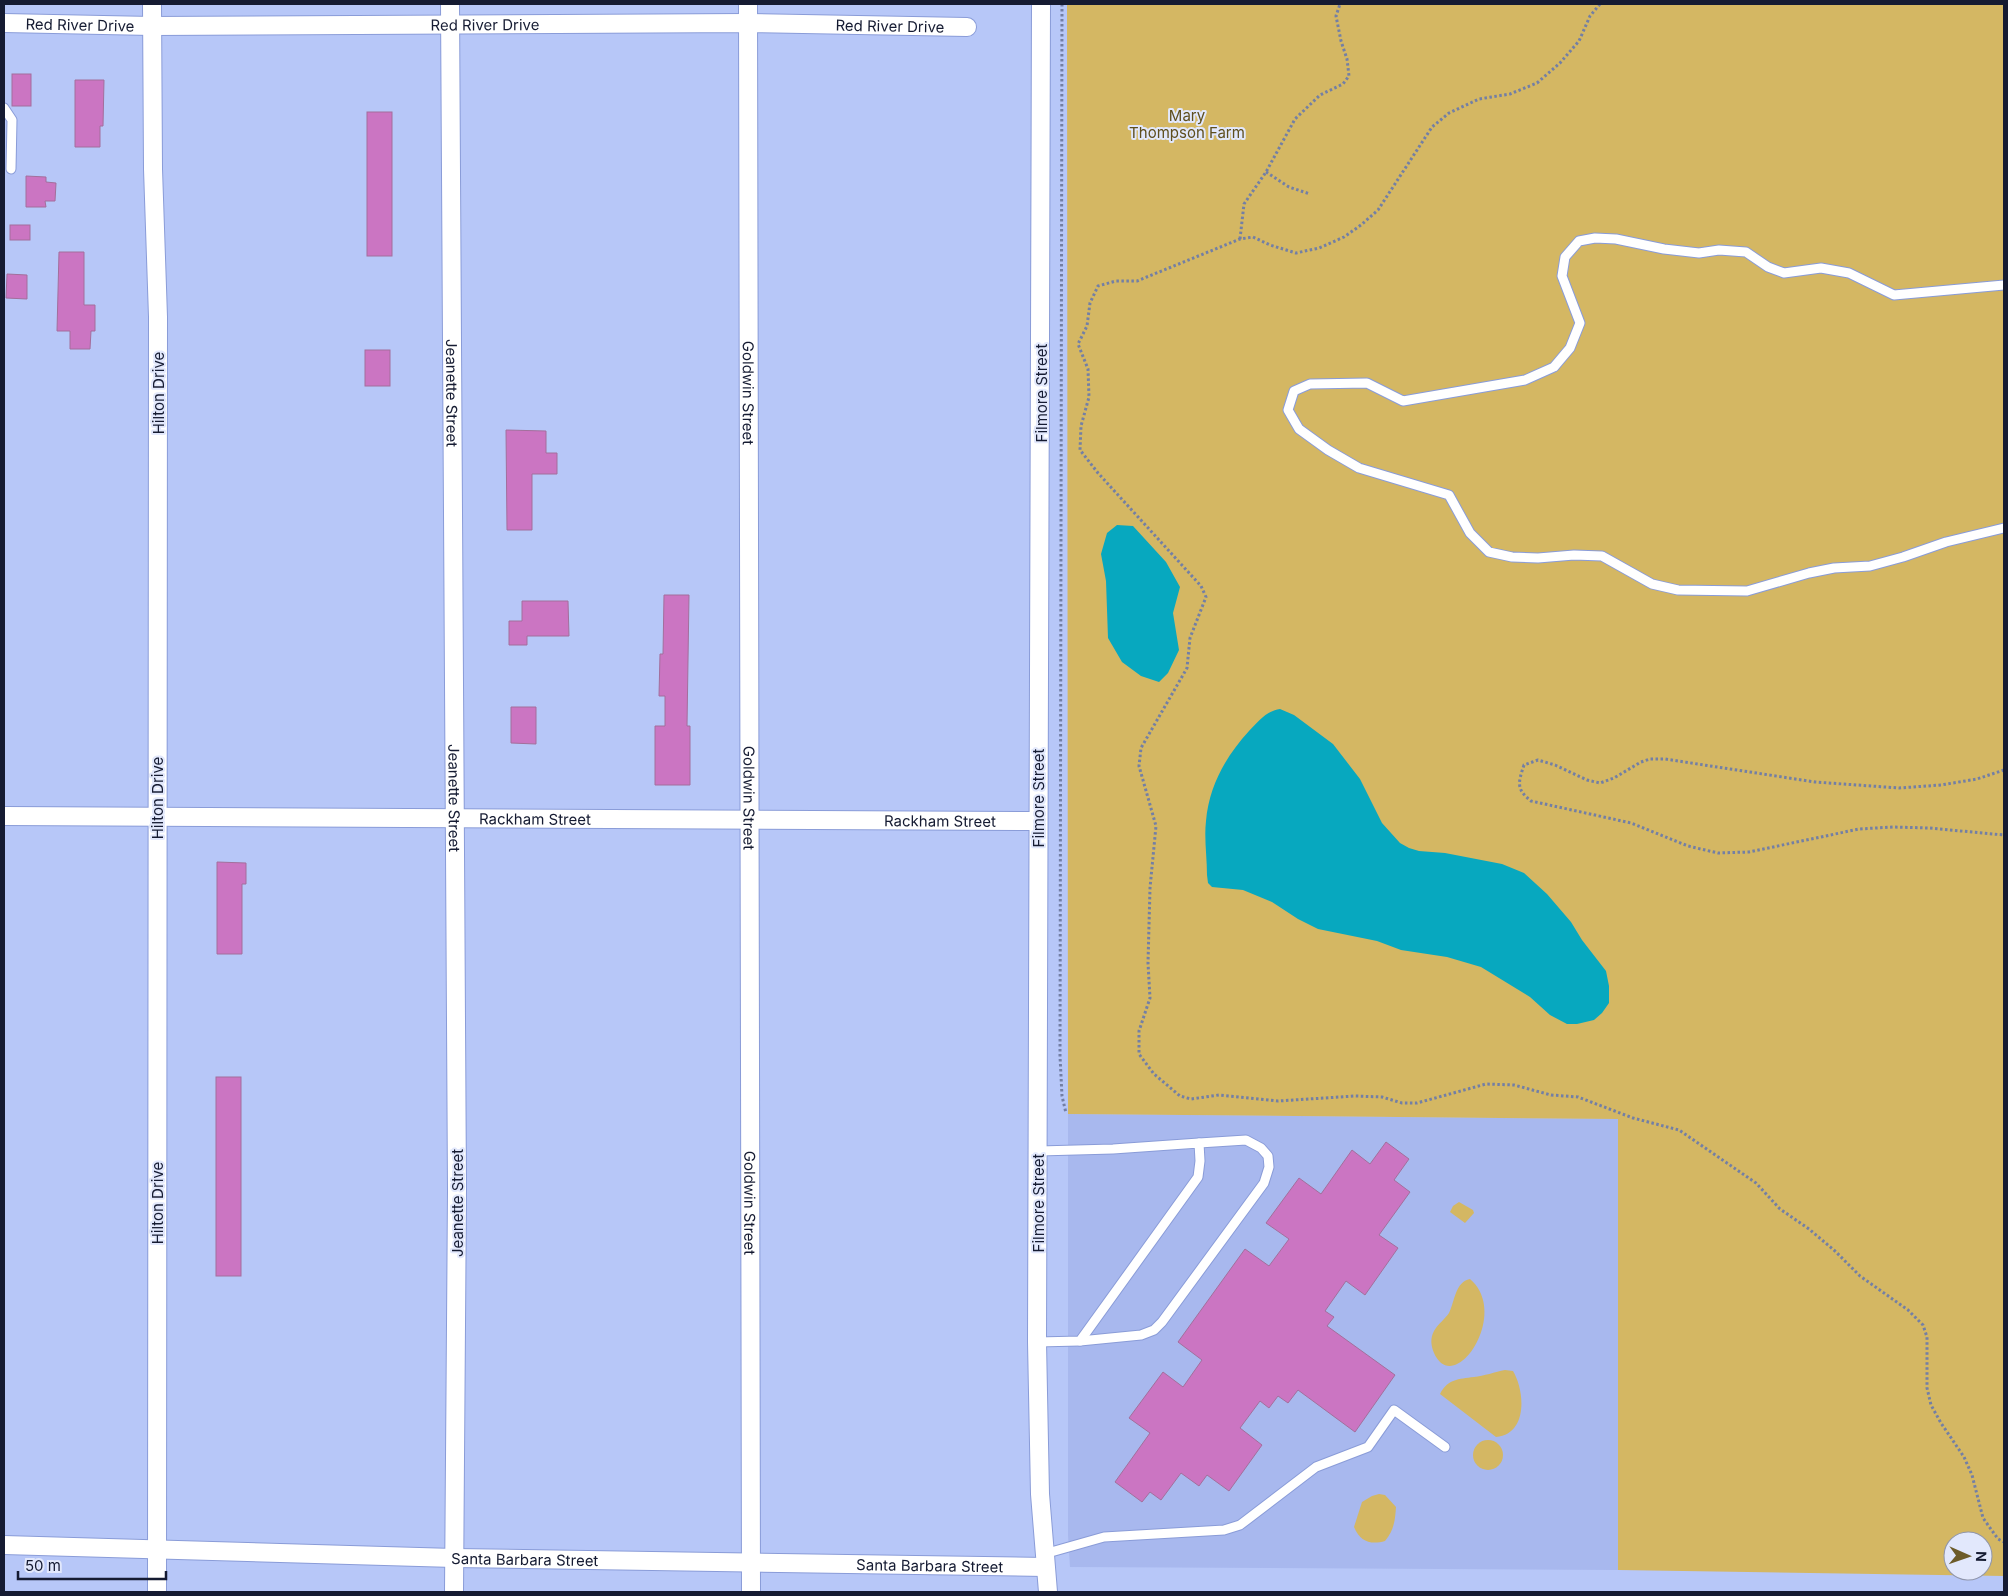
<svg xmlns="http://www.w3.org/2000/svg" width="2008" height="1596" viewBox="0 0 2008 1596" font-family="Inter,sans-serif">
<style>
.built{fill:#a8b8ee}
.green{fill:#d4b763;fill-rule:evenodd}
.water{fill:#07a8bf}
.building{fill:#cb75c2;stroke:#a36f9c}
.lines{fill:none;stroke-linecap:round;stroke-linejoin:round}
.lane-casing{stroke:#8a9cd8;stroke-width:11}
.street-casing{stroke:#8a9cd8;stroke-width:20}
.path{stroke:#737fa5;stroke-width:3;stroke-dasharray:2.5 2.5;stroke-linecap:butt}
.lane{stroke:#fff;stroke-width:9}
.street{stroke:#fff;stroke-width:18}
.labels{text-anchor:middle;dominant-baseline:central;stroke-width:4;stroke-linejoin:round;paint-order:stroke}
.street-label{font-size:15px;fill:#151b32;stroke:#e2e8fc}
.park-label{font-size:15px;fill:#5e4e1d;stroke:#e2e8fc}
</style>
<rect width="100%" height="100%" fill="#b7c7f8"/>
<polygon class="built" points="1068,1114 1618,1119 1618,1570 1070,1567 1068,1535"/>
<g class="green">
<path d="M1067,4H2004V1576L1618,1570V1119L1068,1114ZM1953,1541H1983V1571H1953Z"/>
<polygon points="1459,1202 1473,1210 1474,1213 1465,1223 1450,1212 1453,1206"/>
<path d="M1470,1279C1511,1314 1454,1398 1434,1353C1431,1346 1430,1338 1434,1331C1438,1324 1445,1319 1449,1313C1455,1301 1455,1282 1470,1279Z"/>
<path d="M1505,1370L1513,1371C1525,1391 1528,1434 1496,1437L1440,1394C1448,1379 1458,1379 1474,1377C1484,1376 1495,1372 1505,1370Z"/>
<circle cx="1488" cy="1455" r="15"/>
<path d="M1379,1494L1385,1495L1396,1507C1395,1521 1394,1530 1385,1541C1371,1545 1360,1542 1354,1527L1362,1502L1372,1496Z"/>
</g>
<g class="water">
<polygon points="1117,525 1133,526 1166,562 1180,587 1173,613 1179,650 1168,673 1159,682 1141,676 1122,662 1108,638 1106,581 1101,554 1107,533"/>
<path d="M1280,709L1294,715L1333,744L1360,779L1382,823L1400,843L1409,848L1419,851L1445,853L1502,864L1524,873L1547,894L1571,922L1582,940L1606,971L1609,986V1003L1602,1013L1594,1020L1577,1024H1567L1550,1015L1530,997L1481,967L1447,957L1401,950L1377,941L1318,929L1298,919L1272,902L1243,890L1212,887L1208,883L1207,875C1207,857 1204,838 1206,821C1209,786 1226,756 1249,731C1258,722 1266,711 1280,709Z"/>
</g>
<g class="building">
<rect x="12" y="74" width="19" height="32"/>
<polygon points="75,80 104,80 103,126 100,126 100,147 75,147"/>
<rect x="367" y="112" width="25" height="144"/>
<polygon points="26,176 46,177 46,182 56,183 55,201 45,201 46,207 26,207"/>
<rect x="10" y="225" width="20" height="15"/>
<polygon points="59,252 84,252 84,305 95,305 95,331 91,331 90,349 70,349 70,331 57,331"/>
<polygon points="7,274 27,275 27,299 6,298"/>
<rect x="365" y="350" width="25" height="36"/>
<polygon points="506,430 546,431 546,453 557,453 557,474 532,474 532,530 507,530"/>
<polygon points="664,595 689,595 687,726 690,726 690,785 655,785 655,726 665,726 665,696 659,696 660,654 663,654"/>
<polygon points="522,601 568,601 569,636 527,636 527,645 509,645 509,621 522,621"/>
<polygon points="511,707 536,707 536,744 511,743"/>
<polygon points="217,862 246,863 246,884 242,884 242,954 217,954"/>
<rect x="216" y="1077" width="25" height="199"/>
<polygon points="1386,1142 1409,1159 1394,1180 1410,1192 1379,1235 1398,1248 1365,1295 1346,1281 1325,1311 1334,1317 1327,1326 1395,1375 1355,1432 1298,1390 1288,1403 1278,1396 1269,1408 1260,1401 1240,1428 1262,1445 1229,1491 1207,1475 1199,1486 1181,1473 1161,1500 1150,1492 1142,1502 1115,1482 1150,1433 1129,1418 1163,1372 1183,1387 1202,1360 1178,1342 1245,1249 1269,1266 1289,1239 1266,1223 1299,1178 1321,1194 1352,1150 1370,1164"/>
</g>
<g class="lines">
<defs>
<g id="lane">
<polyline points="4,108 12,120 11,169"/>
<polyline points="2004,285 1894,295 1849,273 1821,268 1784,273 1768,267 1746,252 1719,250 1699,253 1664,249 1616,239 1595,238 1579,241 1565,257 1562,276 1580,323 1570,348 1554,367 1525,380 1403,401 1367,383 1310,384 1294,391 1288,410 1299,429 1328,450 1359,468 1449,495 1470,533 1489,552 1512,557 1538,558 1574,555 1602,556 1652,584 1678,590 1747,591 1809,573 1834,568 1870,566 1903,557 1946,542 2004,528"/>
<polyline points="1080,1341 1141,1335 1154,1330 1162,1322 1264,1183 1269,1167 1268,1156 1261,1148 1246,1140 1199,1143"/>
<polyline points="1037,1342 1080,1341 1198,1177 1200,1161 1199,1143 1113,1149 1039,1151"/>
<polyline points="1044,1554 1104,1537 1224,1530 1240,1525 1316,1467 1368,1447 1394,1410 1445,1447"/>
</g>
<g id="street">
<polyline points="152,4 153,169 158,317 157,1592"/>
<path id="s1" d="M450,4L457,1191L454,1592"/>
<path id="s2" d="M748,4L751,1592"/>
<polyline points="1041,4 1037,1342 1040,1494 1048,1592"/>
<path id="s3" d="M4,23L152,26L748,23L967,27"/>
<path id="s4" d="M4,816L1038,821"/>
<path id="s5" d="M4,1545L454,1558L1045,1567"/>
</g>
</defs>
<use href="#lane" class="lane-casing"/>
<use href="#street" class="street-casing"/>
<g class="path">
<polyline points="1062,4 1060,1056 1062,1096 1066,1113"/>
<polyline points="1600,4 1590,16 1579,41 1560,63 1537,83 1510,94 1479,99 1449,113 1432,127 1378,210 1361,225 1344,237 1319,248 1296,253 1270,245 1253,237 1240,239 1137,281 1116,281 1098,286 1090,303 1087,326 1078,344 1088,369 1089,397 1081,426 1080,450 1098,473 1201,586 1206,597 1190,638 1187,668 1141,748 1139,766 1156,826 1150,888 1148,963 1150,998 1139,1031 1139,1054 1154,1074 1180,1096 1191,1099 1219,1095 1278,1101 1355,1096 1382,1097 1402,1103 1417,1103 1486,1084 1514,1085 1551,1095 1578,1097 1633,1118 1679,1130 1756,1183 1780,1209 1809,1229 1835,1251 1860,1276 1908,1310 1923,1325 1927,1337 1927,1388 1931,1405 1941,1423 1964,1457 1972,1475 1983,1518 1998,1539 2004,1542"/>
<polyline points="1266,172 1289,187 1310,194"/>
<polyline points="1240,239 1244,204 1266,172 1295,119 1320,95 1343,84 1349,76 1347,59 1341,41 1336,16 1340,4"/>
<path d="M2004,770L1977,779L1941,785L1899,788L1815,782L1665,759H1650L1641,762L1614,778L1600,783L1587,780L1555,765L1538,760L1524,765C1518,783 1516,789 1531,801L1631,823L1688,846L1718,853L1749,852L1859,829L1893,827L1929,828L2004,835"/>
</g>
<use href="#lane" class="lane"/>
<use href="#street" class="street"/>
</g>
<g class="labels">
<g class="street-label">
<text stroke="none"><textPath href="#s3" startOffset="76">Red River Drive</textPath></text>
<text stroke="none"><textPath href="#s3" startOffset="481">Red River Drive</textPath></text>
<text stroke="none"><textPath href="#s3" startOffset="886">Red River Drive</textPath></text>
<text transform="translate(158 393) rotate(-90)">Hilton Drive</text>
<text stroke="none"><textPath href="#s1" startOffset="389">Jeanette Street</textPath></text>
<text stroke="none"><textPath href="#s2" startOffset="389">Goldwin Street</textPath></text>
<text transform="translate(1041 393) rotate(-90)">Filmore Street</text>
<text transform="translate(157 798) rotate(-90)">Hilton Drive</text>
<text stroke="none"><textPath href="#s1" startOffset="794">Jeanette Street</textPath></text>
<text stroke="none"><textPath href="#s2" startOffset="794">Goldwin Street</textPath></text>
<text transform="translate(1038 798) rotate(-90)">Filmore Street</text>
<text stroke="none"><textPath href="#s4" startOffset="531">Rackham Street</textPath></text>
<text stroke="none"><textPath href="#s4" startOffset="936">Rackham Street</textPath></text>
<text transform="translate(157 1203) rotate(-90)">Hilton Drive</text>
<text transform="translate(457 1203) rotate(-90)">Jeanette Street</text>
<text stroke="none"><textPath href="#s2" startOffset="1199">Goldwin Street</textPath></text>
<text transform="translate(1038 1203) rotate(-90)">Filmore Street</text>
<text stroke="none"><textPath href="#s5" startOffset="521">Santa Barbara Street</textPath></text>
<text stroke="none"><textPath href="#s5" startOffset="926">Santa Barbara Street</textPath></text>
</g>
<g class="park-label">
<text x="1187" y="115">Mary<tspan x="1187" dy="17">Thompson Farm</tspan></text>
</g>
</g>
<rect width="2008" height="1596" fill="none" stroke="#151b32" stroke-width="10"/>
<g transform="translate(1968 1556) rotate(92)"><circle r="24" fill="#e2e8fc" stroke="#9096ab"/>
<path d="M0-4L9 19L0 12L-9 19Z" fill="#6d5c2a"/>
<text y="-8" font-size="14" font-weight="bold" text-anchor="middle" fill="#151b32">N</text>
</g>
<path d="M18 1571v8h148v-8" fill="none" stroke="#151b32" stroke-width="2.5"/>
<text x="25" y="1571" font-size="15" fill="#151b32" stroke="#e2e8fc" stroke-width="4" paint-order="stroke">50 m</text>
</svg>
